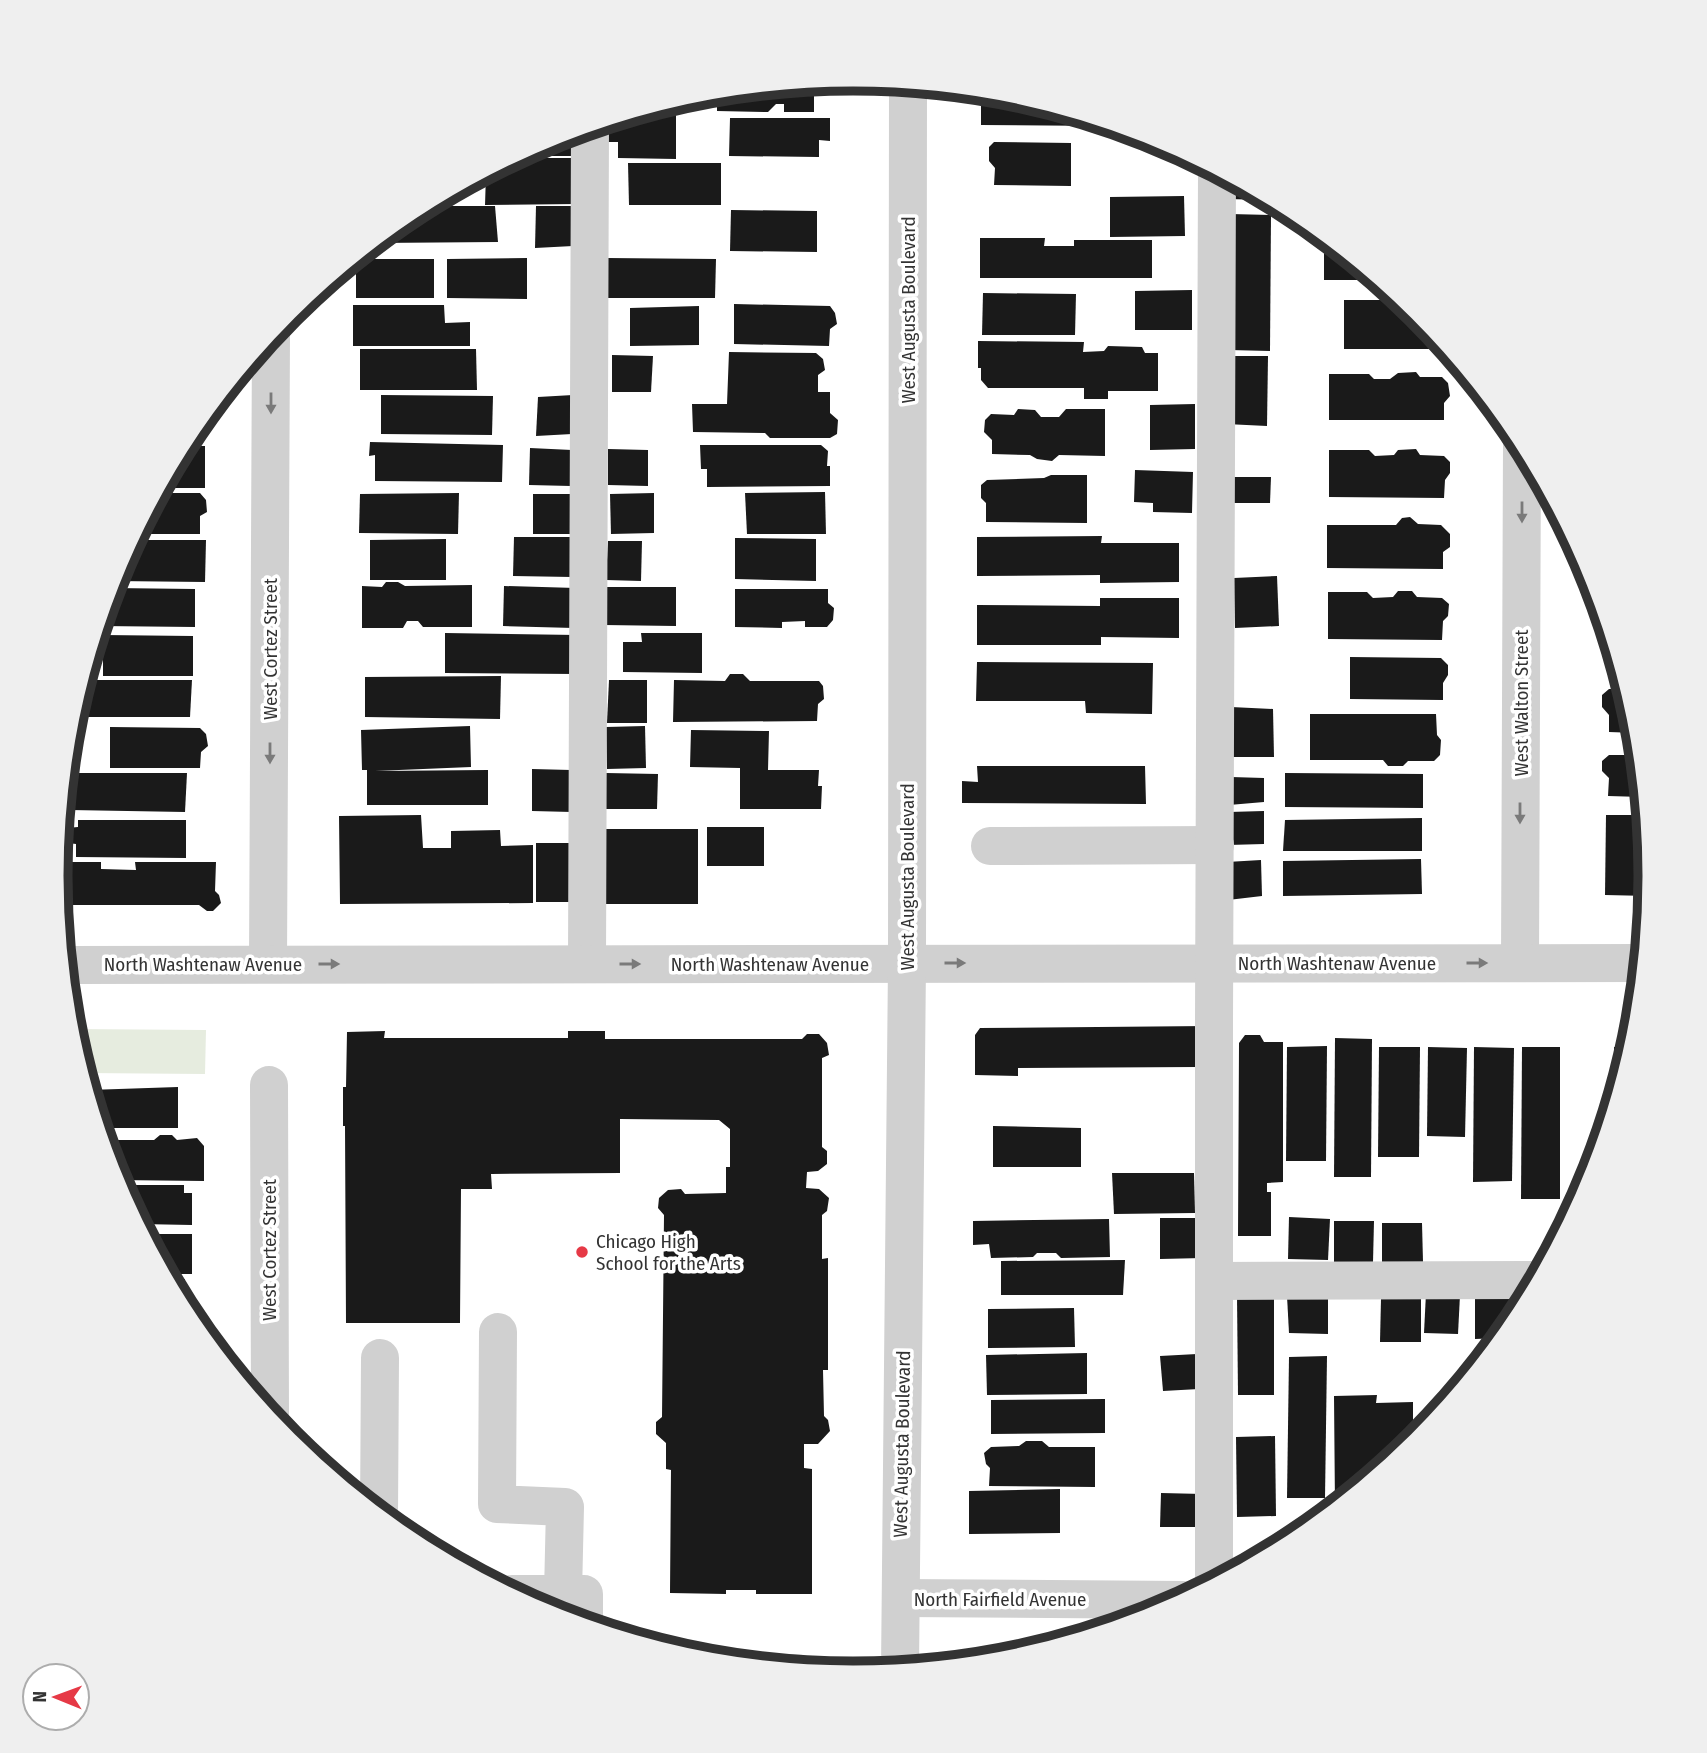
<svg xmlns="http://www.w3.org/2000/svg" width="1707" height="1753" viewBox="0 0 1707 1753" font-family="'Fira Sans Condensed',sans-serif">
<style>
.green{fill:#e6ecdf}
.building{fill:#1a1a1a}
.lines{fill:none;stroke-linecap:round;stroke-linejoin:round}
.minor{stroke:#d0d0d0;stroke-width:38}
.oneway{fill:#7a7a7a}
.poi-dot{fill:#e63946;stroke:#fff;stroke-width:2.5}
.labels{text-anchor:middle;dominant-baseline:central;stroke-width:7;stroke-linejoin:round;paint-order:stroke}
.street-label{font-size:19px;fill:#333;stroke:#fff}
.poi-label{font-size:19px;fill:#333;stroke:#fff;text-anchor:start}
.rim{fill:none;stroke:#333;stroke-width:9}
</style>
<rect width="100%" height="100%" fill="#fff"/>
<polygon class="green" points="71,1029 206,1030 205,1074 84,1073"/>
<g class="building">
<polygon points="814,83 814,112 784,112 784,104 776,104 768,112 717,111 717,92"/>
<polygon points="981,92 1009,94 1106,124 1106,126 981,125"/>
<polygon points="646,110 676,110 676,159 618,158 618,142 607,142 608,127 616,126 616,119"/>
<polygon points="730,118 830,118 830,141 819,140 819,157 729,156"/>
<polygon points="577,131 577,156 530,156 530,150 549,140"/>
<polygon points="994,142 1071,143 1071,186 994,185 995,168 989,161 989,147"/>
<polygon points="513,158 578,158 578,204 485,205 486,173"/>
<polygon points="628,163 721,163 721,205 629,205"/>
<polygon points="1227,176 1268,198 1268,200 1227,199"/>
<polygon points="1184,196 1185,236 1110,237 1110,197"/>
<polygon points="424,206 495,206 498,242 375,243 411,213"/>
<polygon points="536,206 574,206 573,246 535,248"/>
<polygon points="731,210 817,211 817,252 730,251"/>
<polygon points="1230,214 1271,215 1270,351 1229,350"/>
<polygon points="1324,236 1326,237 1378,280 1324,280"/>
<polygon points="980,238 1045,238 1044,246 1074,246 1074,240 1152,240 1152,278 980,278"/>
<polygon points="527,258 527,299 447,298 447,259"/>
<polygon points="607,258 716,259 715,298 607,298"/>
<rect x="356" y="259" width="78" height="39"/>
<polygon points="1192,290 1192,330 1135,330 1135,291"/>
<polygon points="983,293 1076,294 1075,335 982,335"/>
<polygon points="1344,300 1402,300 1418,313 1447,349 1344,349"/>
<polygon points="734,304 830,306 835,313 837,324 830,329 829,346 734,344"/>
<polygon points="353,305 444,305 445,323 470,322 470,346 353,346"/>
<polygon points="699,306 699,345 630,346 630,308"/>
<polygon points="978,341 1084,342 1083,352 1104,351 1108,346 1142,347 1145,353 1158,353 1158,391 1108,391 1108,399 1084,399 1084,388 988,388 981,380 981,368 978,368"/>
<polygon points="360,349 476,349 477,390 360,390"/>
<polygon points="729,352 816,353 823,359 825,370 818,375 818,392 830,392 830,413 838,420 837,434 830,438 770,438 765,433 693,432 692,404 727,404"/>
<polygon points="612,355 653,356 651,392 612,392"/>
<polygon points="1226,356 1268,356 1267,426 1226,424"/>
<polygon points="1416,372 1420,377 1442,377 1448,383 1450,396 1444,403 1444,420 1329,420 1329,374 1369,374 1374,379 1390,379 1398,373"/>
<polygon points="381,395 493,396 492,435 381,434"/>
<polygon points="573,395 572,434 536,436 538,397"/>
<polygon points="1195,404 1195,449 1150,450 1150,405"/>
<polygon points="1018,409 1035,410 1041,417 1059,417 1066,409 1105,409 1105,456 1059,455 1052,461 1037,459 1030,455 992,454 992,440 984,432 985,420 991,414 1014,415"/>
<polygon points="203,418 203,441 187,441 191,433"/>
<polygon points="370,442 503,445 502,482 375,481 375,455 369,456"/>
<polygon points="700,445 821,445 828,451 827,466 830,466 830,486 707,487 707,469 701,469"/>
<polygon points="184,446 205,446 205,488 161,488"/>
<polygon points="530,448 572,450 571,486 529,485"/>
<polygon points="608,449 648,450 648,486 608,485"/>
<polygon points="1416,449 1420,455 1444,456 1450,462 1450,473 1445,480 1444,498 1329,497 1329,450 1369,450 1375,456 1394,455 1398,450"/>
<polygon points="1135,470 1193,472 1192,513 1153,512 1153,503 1134,502"/>
<polygon points="1051,475 1087,475 1087,523 986,522 986,503 981,498 981,485 987,480 1044,478"/>
<polygon points="1231,477 1271,477 1270,503 1231,503"/>
<polygon points="825,492 826,534 747,534 745,493"/>
<polygon points="159,493 200,493 206,500 207,512 200,516 200,534 137,534"/>
<polygon points="459,493 458,534 359,533 360,494"/>
<polygon points="654,493 654,533 611,534 610,494"/>
<rect x="533" y="494" width="43" height="40"/>
<polygon points="1410,517 1418,524 1441,525 1450,534 1450,547 1443,552 1443,569 1327,568 1327,525 1396,525 1402,518"/>
<polygon points="1102,536 1101,543 1179,543 1179,582 1100,583 1100,575 977,576 977,537"/>
<polygon points="514,537 572,537 572,577 513,576"/>
<polygon points="735,538 816,539 816,581 735,579"/>
<polygon points="446,539 446,580 370,580 370,540"/>
<polygon points="134,540 206,540 205,582 114,581 117,571"/>
<polygon points="608,541 642,541 641,581 606,580"/>
<polygon points="1277,576 1279,626 1235,628 1234,578"/>
<polygon points="386,582 398,582 405,586 472,585 472,627 423,627 418,621 407,621 403,628 362,628 362,586 382,587"/>
<polygon points="504,586 576,588 574,628 503,626"/>
<polygon points="604,587 676,587 676,626 604,625"/>
<polygon points="112,588 195,589 195,627 100,626"/>
<polygon points="735,589 828,589 828,603 834,608 833,620 827,627 805,627 805,621 782,622 782,628 735,627"/>
<polygon points="1398,591 1412,591 1417,597 1442,598 1449,604 1448,616 1443,621 1442,640 1328,639 1328,592 1367,592 1373,598 1393,597"/>
<polygon points="1100,598 1179,598 1179,638 1101,637 1101,645 977,645 977,605 1100,606"/>
<polygon points="1605,621 1618,663 1610,663 1610,640 1602,634 1603,624"/>
<polygon points="445,633 577,635 577,674 445,673"/>
<polygon points="641,633 702,633 702,673 623,672 623,642 642,642"/>
<polygon points="103,635 193,636 193,676 103,676"/>
<polygon points="1350,657 1441,658 1448,665 1448,675 1443,683 1443,700 1350,699"/>
<polygon points="977,662 1153,663 1152,714 1086,713 1085,701 976,701"/>
<polygon points="730,674 743,674 750,681 819,681 823,686 824,699 818,704 817,721 673,722 674,680 725,681"/>
<polygon points="501,676 500,719 365,717 365,677"/>
<polygon points="84,680 192,680 190,717 72,717"/>
<polygon points="609,680 647,680 647,723 607,723"/>
<polygon points="1609,689 1626,689 1636,721 1637,733 1609,732 1609,715 1602,707 1602,695"/>
<polygon points="1231,707 1273,709 1274,757 1232,757"/>
<polygon points="1310,714 1436,714 1437,735 1441,740 1440,755 1434,761 1408,761 1403,766 1388,766 1383,760 1310,760"/>
<polygon points="470,726 471,767 375,771 488,770 488,805 367,805 367,770 362,770 361,730"/>
<polygon points="645,726 646,768 607,769 606,727"/>
<polygon points="110,727 200,728 206,734 208,746 201,752 200,768 110,768"/>
<polygon points="691,730 769,731 768,770 819,770 818,786 822,786 821,809 740,809 740,768 690,767"/>
<polygon points="1639,752 1643,797 1608,796 1609,778 1602,771 1602,761 1609,755 1637,755"/>
<polygon points="977,766 1145,766 1146,804 962,803 962,781 978,782"/>
<polygon points="532,769 571,770 572,812 532,811"/>
<polygon points="71,773 187,773 185,812 70,810"/>
<polygon points="606,773 658,774 657,809 606,809"/>
<polygon points="1285,773 1423,774 1423,808 1285,807"/>
<polygon points="1231,777 1264,778 1264,802 1229,805"/>
<polygon points="1264,811 1264,844 1228,845 1229,812"/>
<polygon points="421,815 423,848 451,848 451,831 500,830 501,846 533,845 533,903 340,904 339,816"/>
<polygon points="1606,815 1645,815 1651,877 1649,896 1605,895"/>
<polygon points="1422,818 1422,851 1283,851 1285,820"/>
<polygon points="78,820 186,820 186,858 76,857 76,844 68,843 67,828 78,827"/>
<rect x="707" y="827" width="57" height="39"/>
<polygon points="604,829 698,829 698,904 603,904"/>
<polygon points="536,843 572,843 573,902 536,902"/>
<polygon points="1421,859 1422,894 1283,896 1283,861"/>
<polygon points="1261,860 1262,896 1228,900 1227,862"/>
<polygon points="57,862 101,862 101,869 136,870 135,862 216,862 215,891 219,895 221,903 213,911 207,911 199,905 59,905 56,876"/>
<polygon points="1208,1026 1197,1067 1018,1068 1018,1076 975,1075 975,1035 980,1028"/>
<polygon points="385,1031 384,1038 568,1038 568,1031 605,1031 605,1039 802,1039 807,1034 819,1034 827,1043 829,1055 822,1058 822,1147 827,1151 827,1164 818,1171 807,1172 806,1188 819,1189 829,1198 827,1211 822,1215 822,1259 828,1258 828,1370 823,1370 824,1416 828,1420 830,1431 818,1444 804,1444 804,1468 812,1469 812,1594 756,1594 756,1590 726,1590 726,1594 670,1593 671,1470 666,1469 666,1443 656,1434 656,1422 662,1417 664,1215 658,1208 659,1198 668,1190 681,1189 685,1194 726,1193 726,1167 730,1167 730,1129 719,1120 620,1119 620,1173 491,1174 492,1189 461,1189 460,1323 346,1323 345,1126 343,1126 343,1087 346,1087 347,1032"/>
<polygon points="1245,1035 1260,1035 1264,1042 1283,1042 1283,1182 1267,1183 1267,1192 1271,1192 1271,1236 1238,1236 1239,1043"/>
<polygon points="1335,1038 1372,1039 1371,1177 1334,1177"/>
<polygon points="1327,1046 1326,1161 1286,1161 1287,1047"/>
<polygon points="1379,1047 1420,1047 1419,1157 1378,1157"/>
<polygon points="1428,1047 1467,1048 1465,1137 1427,1136"/>
<polygon points="1474,1047 1514,1048 1512,1181 1473,1182"/>
<polygon points="1522,1047 1560,1047 1560,1199 1521,1199"/>
<polygon points="1614,1047 1631,1047 1614,1102"/>
<polygon points="178,1087 178,1128 100,1128 89,1090"/>
<polygon points="993,1126 1081,1128 1081,1167 993,1167"/>
<polygon points="160,1135 172,1135 177,1140 197,1138 204,1146 204,1181 116,1180 104,1140 154,1140"/>
<polygon points="1112,1173 1194,1173 1195,1213 1114,1214"/>
<polygon points="118,1185 184,1185 184,1193 192,1193 192,1225 139,1224"/>
<polygon points="1289,1217 1330,1219 1328,1260 1288,1259"/>
<polygon points="1160,1218 1203,1218 1203,1258 1160,1259"/>
<polygon points="1109,1219 1110,1257 1061,1258 1056,1253 1037,1253 1033,1257 991,1258 989,1244 973,1245 973,1221"/>
<polygon points="1334,1221 1374,1221 1373,1262 1334,1262"/>
<polygon points="1382,1223 1422,1223 1423,1262 1382,1263"/>
<polygon points="145,1234 192,1234 192,1274 166,1274"/>
<polygon points="1125,1260 1123,1295 1001,1295 1001,1261"/>
<polygon points="169,1279 185,1279 184,1308 169,1280"/>
<polygon points="1426,1293 1460,1295 1458,1334 1424,1333"/>
<polygon points="1237,1296 1274,1296 1274,1395 1238,1395"/>
<polygon points="1287,1296 1328,1296 1328,1334 1289,1333"/>
<polygon points="1421,1298 1421,1342 1380,1342 1381,1299"/>
<polygon points="1475,1299 1512,1299 1512,1325 1501,1338 1475,1339"/>
<polygon points="1074,1308 1075,1347 988,1348 988,1309"/>
<polygon points="1087,1353 1087,1394 987,1395 986,1355"/>
<polygon points="1197,1354 1199,1389 1163,1391 1160,1356"/>
<polygon points="1327,1356 1325,1498 1287,1498 1289,1357"/>
<polygon points="1377,1395 1376,1403 1413,1402 1413,1444 1335,1508 1334,1396"/>
<polygon points="1105,1399 1105,1433 991,1434 991,1400"/>
<polygon points="1425,1414 1439,1414 1424,1432"/>
<polygon points="1275,1436 1276,1516 1237,1517 1236,1437"/>
<polygon points="1026,1441 1042,1441 1049,1447 1095,1447 1095,1487 989,1486 990,1468 986,1464 984,1453 991,1447 1019,1446"/>
<polygon points="1060,1489 1060,1533 969,1534 969,1491"/>
<polygon points="1161,1493 1203,1494 1203,1527 1160,1527"/>
<polygon points="694,1654 804,1655 804,1669 698,1659 694,1657"/>
<polygon points="970,1656 1015,1656 1015,1657 970,1663"/>
</g>
<g class="lines">
<g class="minor">
<polyline points="990,846 1215,845"/>
<polyline points="1520,963 1522,444"/>
<polyline points="268,964 271,335"/>
<polyline points="587,964 590,127"/>
<polyline points="65,965 1643,963"/>
<polyline points="269,1085 270,1416"/>
<polyline points="1214,1281 1538,1280"/>
<polyline points="498,1332 497,1504 565,1507 563,1594"/>
<polyline points="379,1514 380,1358"/>
<polyline points="1214,1584 1214,1021 1217,171"/>
<polyline points="512,1594 584,1594 584,1624"/>
<polyline points="901,1598 1183,1600"/>
<polyline points="900,1669 907,963 908,84"/>
</g>
</g>
<defs><path id="oneway-solid" d="M-6-.8H1V-3.2L6.5 0L1 3.2V.8H-6Z" transform="scale(1.75)"/></defs>
<g class="oneway">
<use href="#oneway-solid" transform="translate(271 403) rotate(90)"/>
<use href="#oneway-solid" transform="translate(1522 512) rotate(90)"/>
<use href="#oneway-solid" transform="translate(270 753) rotate(90)"/>
<use href="#oneway-solid" transform="translate(1520 813) rotate(90)"/>
<use href="#oneway-solid" transform="translate(955 963)"/>
<use href="#oneway-solid" transform="translate(1477 963)"/>
<use href="#oneway-solid" transform="translate(329 964)"/>
<use href="#oneway-solid" transform="translate(630 964)"/>
</g>
<circle class="poi-dot" cx="582" cy="1252" r="7"/>
<g class="labels">
<g class="street-label">
<text transform="translate(908 310) rotate(-90)">West Augusta Boulevard</text>
<text transform="translate(270 649) rotate(-90)">West Cortez Street</text>
<text transform="translate(1521 703) rotate(-90)">West Walton Street</text>
<text transform="translate(907 877) rotate(-90)">West Augusta Boulevard</text>
<text x="1337" y="963">North Washtenaw Avenue</text>
<text x="203" y="964">North Washtenaw Avenue</text>
<text x="770" y="964">North Washtenaw Avenue</text>
<text transform="translate(269 1250) rotate(-90)">West Cortez Street</text>
<text transform="translate(902 1444) rotate(-89)">West Augusta Boulevard</text>
<text x="1000" y="1599">North Fairfield Avenue</text>
</g>
<g class="poi-label">
<text x="596" y="1241">Chicago High<tspan x="596" dy="22">School for the Arts</tspan></text>
</g>
</g>
<path d="M0 0H1707V1753H0ZM68 876a785 785 0 1 1 1570 0a785 785 0 1 1-1570 0Z" fill="#efefef" fill-rule="evenodd"/>
<path class="rim" d="M68 876a785 785 0 1 1 1570 0a785 785 0 1 1-1570 0Z"/>
<g transform="translate(56 1697) rotate(271)"><circle r="33" fill="#ffffff" stroke="#adadad" stroke-width="2"/>
<path d="M0-5L12 26L0 18L-12 26Z" fill="#e63946"/>
<text y="-10" font-size="19" font-weight="bold" text-anchor="middle" fill="#333333">N</text>
</g>
</svg>
